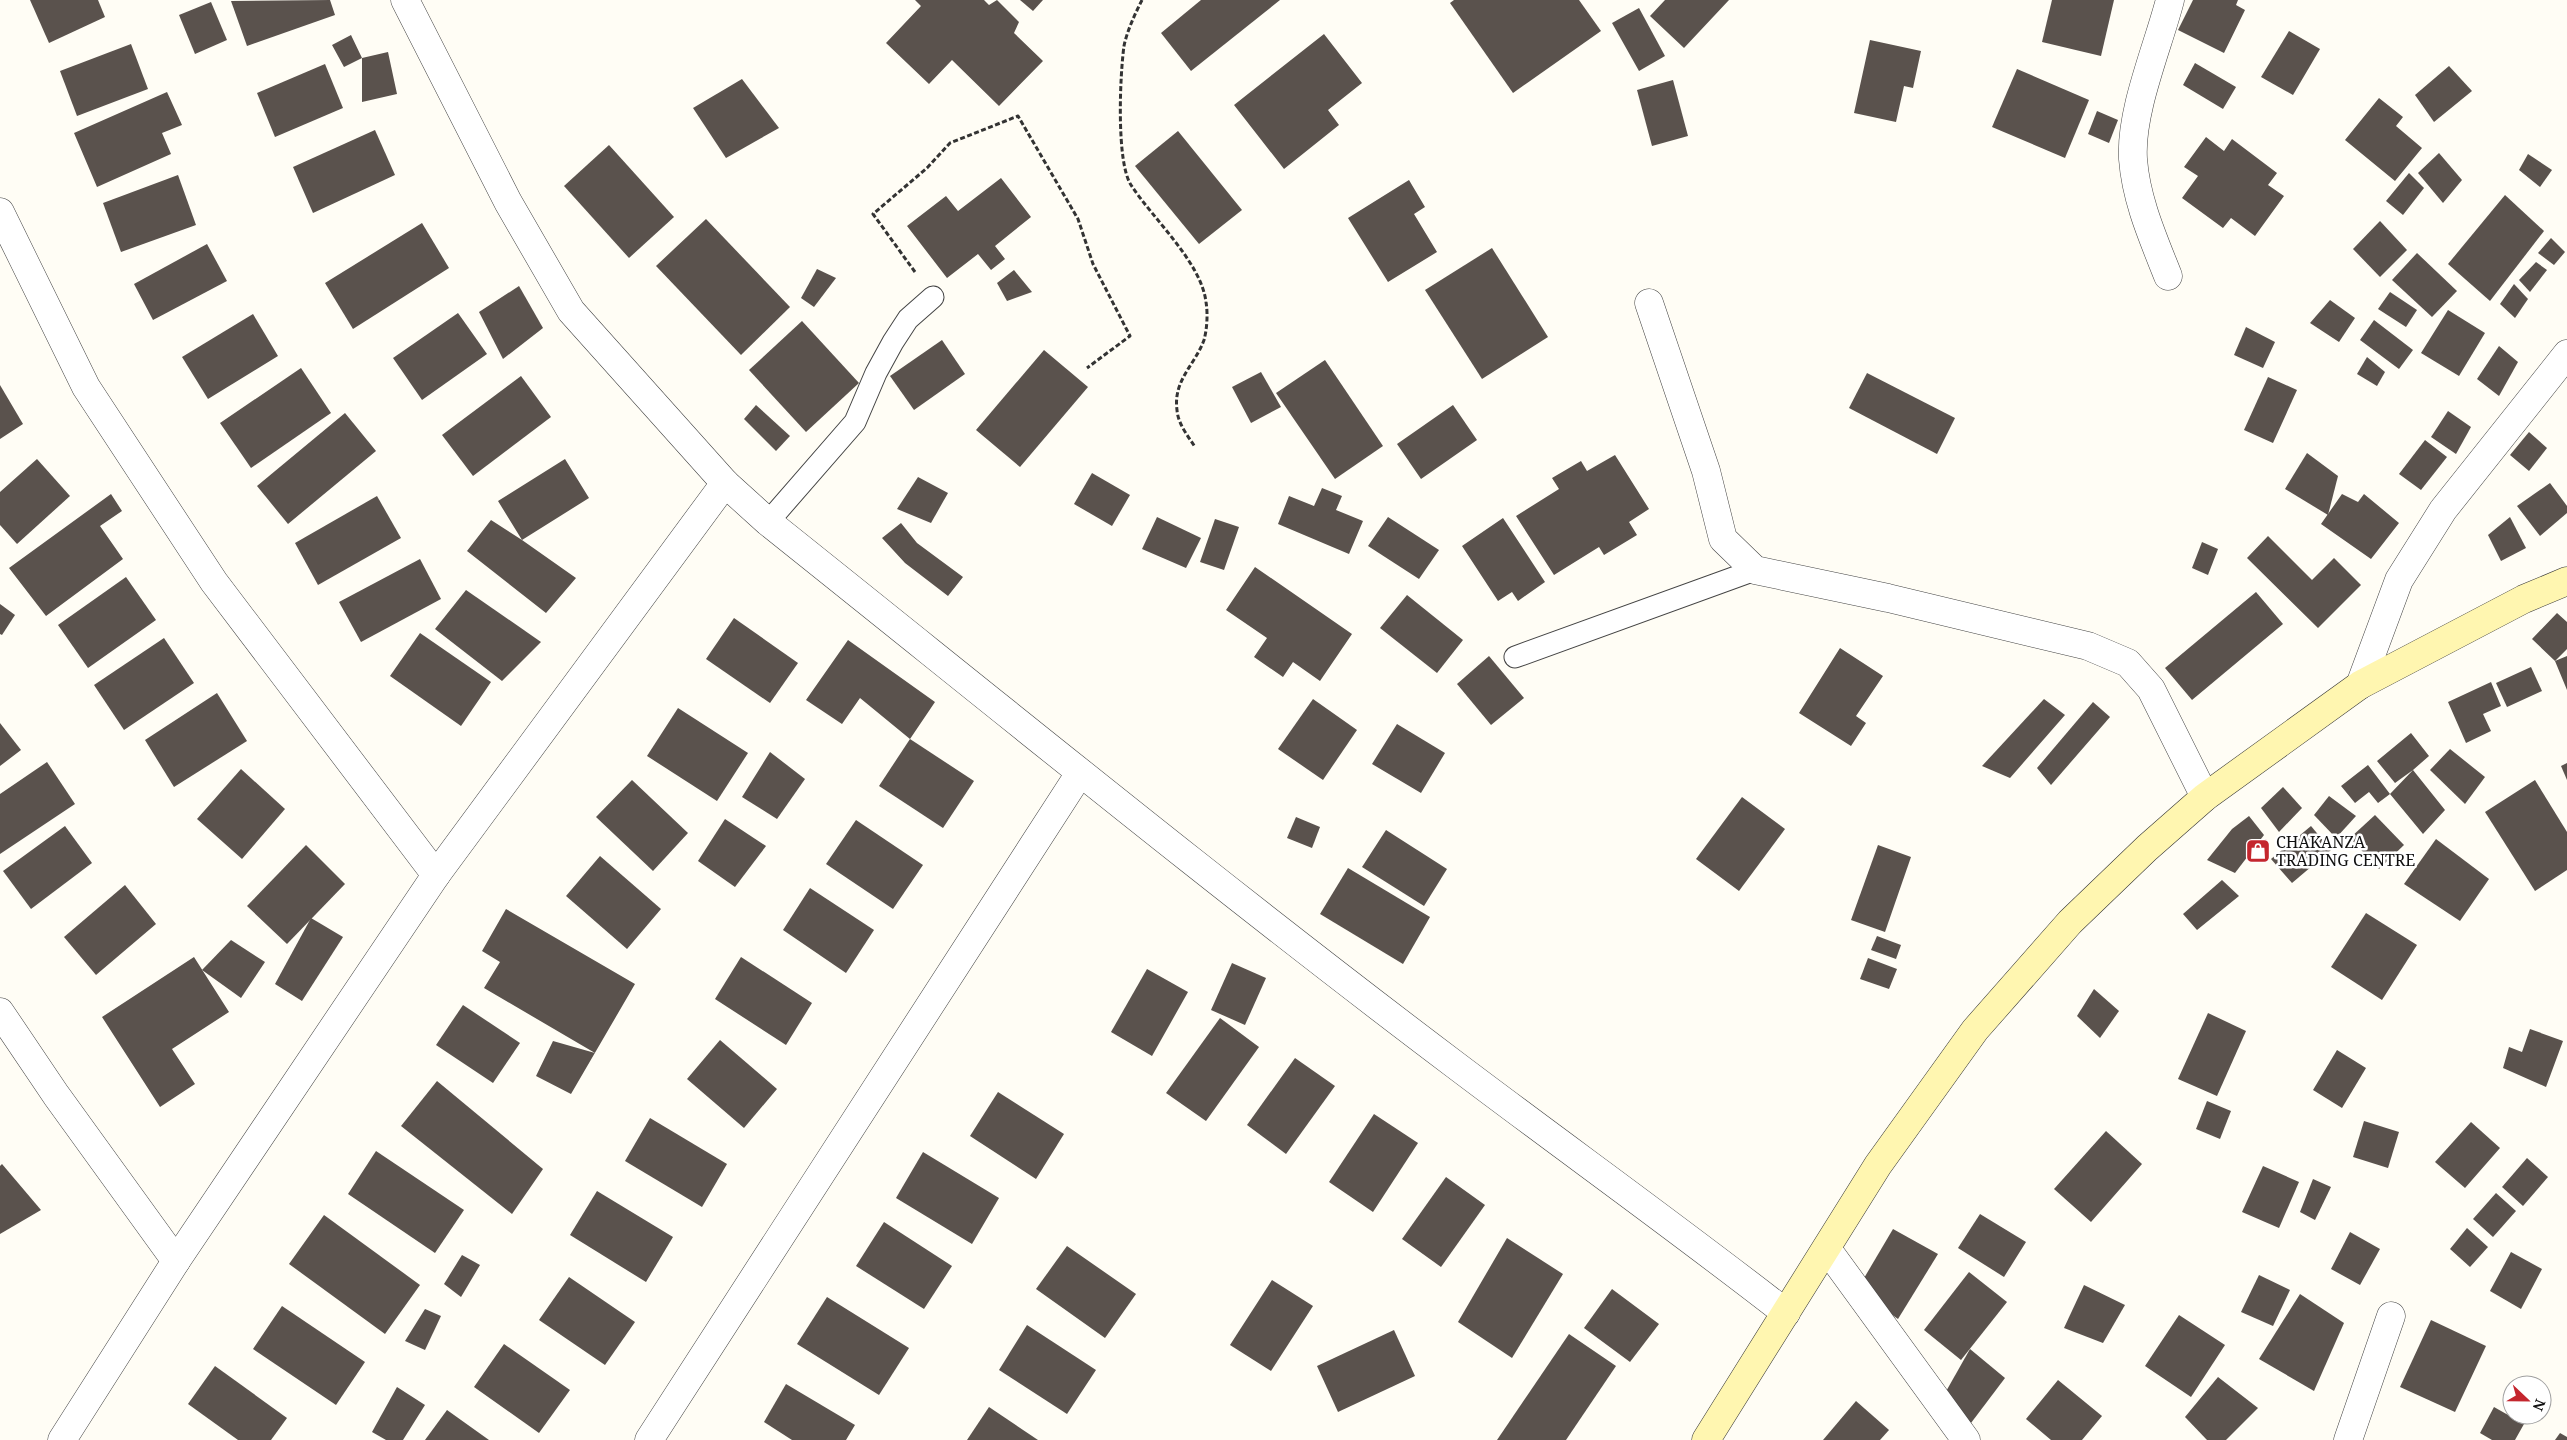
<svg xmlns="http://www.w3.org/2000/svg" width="2567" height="1440" viewBox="0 0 2567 1440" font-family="'Noto Serif',serif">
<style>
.building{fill:#5a524d}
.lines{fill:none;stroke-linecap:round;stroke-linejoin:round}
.lane-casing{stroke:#444;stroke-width:23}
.street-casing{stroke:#444;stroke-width:29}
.secondary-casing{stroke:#333;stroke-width:29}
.path{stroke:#333;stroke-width:3;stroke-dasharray:5 2.5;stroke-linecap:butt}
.lane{stroke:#fff;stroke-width:21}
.street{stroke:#fff;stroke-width:28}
.secondary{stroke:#fff6b0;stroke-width:28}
.labels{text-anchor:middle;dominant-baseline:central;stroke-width:5;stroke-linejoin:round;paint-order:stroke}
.poi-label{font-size:16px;fill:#111;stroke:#fff;text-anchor:start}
</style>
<rect width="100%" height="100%" fill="#fffdf5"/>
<g class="building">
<polygon points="30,0 98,0 105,17 49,43"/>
<polygon points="330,0 335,15 247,46 231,1"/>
<polygon points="915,0 984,0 989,5 997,0 1019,22 1014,33 1043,61 999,106 952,60 929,84 886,43 921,6"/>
<polygon points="1020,0 1043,0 1033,11"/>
<polygon points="1201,0 1280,0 1191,71 1161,33"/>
<polygon points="1454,0 1579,0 1601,31 1513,93 1450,3"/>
<polygon points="1665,0 1729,0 1684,48 1650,16"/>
<polygon points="2052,0 2114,0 2101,56 2042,42"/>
<polygon points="2193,0 2238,0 2236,5 2245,10 2224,53 2178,30"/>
<polygon points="211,2 227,40 195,54 179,15"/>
<polygon points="1639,8 1665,56 1639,71 1612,23"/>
<polygon points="2289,31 2320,49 2293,95 2261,77"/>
<polygon points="1324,34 1362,83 1328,110 1339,125 1284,169 1234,105"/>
<polygon points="351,35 362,58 388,52 397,94 362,102 362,58 344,67 332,45"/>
<polygon points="1870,40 1921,51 1913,88 1904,86 1896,122 1854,113"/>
<polygon points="131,44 148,89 77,116 60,71"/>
<polygon points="2195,63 2236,87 2223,109 2183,85"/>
<polygon points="325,64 343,108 275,137 257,93"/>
<polygon points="2449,66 2472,91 2434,122 2415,95"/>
<polygon points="2017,69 2089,100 2065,158 1992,127"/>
<polygon points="742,79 779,128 726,158 693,108"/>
<polygon points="1673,80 1688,136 1652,146 1637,90"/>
<polygon points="167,92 182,125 162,133 171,154 97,187 74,133"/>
<polygon points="2379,98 2403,117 2396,126 2422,148 2395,181 2345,140"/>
<polygon points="2097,111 2118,120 2109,143 2088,134"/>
<polygon points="375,130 395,175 313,213 293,167"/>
<polygon points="1178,131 1242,210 1199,244 1135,166"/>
<polygon points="2206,137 2224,151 2232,139 2277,173 2268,185 2284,196 2255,236 2231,218 2223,228 2182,198 2198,176 2184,167"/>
<polygon points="609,145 674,217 629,258 564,186"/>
<polygon points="2439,153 2462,180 2443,203 2418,173"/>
<polygon points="2528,154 2552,170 2540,187 2519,170"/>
<polygon points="2409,173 2424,188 2403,215 2386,201"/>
<polygon points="178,175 196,225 121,252 103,203"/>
<polygon points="1001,178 1031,217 995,246 1005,259 991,270 978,254 947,278 907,226 946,196 958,211"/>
<polygon points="1409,180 1425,207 1414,214 1437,252 1388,282 1348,218"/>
<polygon points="2505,195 2544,231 2490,301 2448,264"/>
<polygon points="706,219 790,307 741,355 656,266"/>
<polygon points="2380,221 2407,250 2380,277 2353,249"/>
<polygon points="422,223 449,268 353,329 325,283"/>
<polygon points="2551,238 2565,252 2554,265 2538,253"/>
<polygon points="207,244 227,281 153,320 134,284"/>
<polygon points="1492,248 1548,337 1482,379 1425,290"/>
<polygon points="2417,253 2457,291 2432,317 2392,280"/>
<polygon points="2536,262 2547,270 2530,292 2519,280"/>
<polygon points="817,269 836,278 814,307 801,298"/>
<polygon points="1014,270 1032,292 1007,301 997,283"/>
<polygon points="2514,284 2528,299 2515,318 2500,304"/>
<polygon points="519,286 543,328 503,359 479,312"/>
<polygon points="2390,292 2417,310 2406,327 2378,309"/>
<polygon points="2330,300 2355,318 2339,342 2310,323"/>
<polygon points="2448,310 2485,333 2459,376 2421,353"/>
<polygon points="458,313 487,354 422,400 393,358"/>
<polygon points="253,314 278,356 208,399 182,357"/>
<polygon points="2374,320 2413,350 2399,369 2360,340"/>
<polygon points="802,321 859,383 806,432 749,370"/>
<polygon points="2246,327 2275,342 2263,368 2234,355"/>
<polygon points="942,340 965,374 914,410 890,376"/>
<polygon points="2499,346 2518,362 2499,396 2477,379"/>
<polygon points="1044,350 1088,387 1020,467 976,430"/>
<polygon points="2367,357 2385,372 2377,386 2357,374"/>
<polygon points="1325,360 1383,446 1335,479 1276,393"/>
<polygon points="301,368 331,413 251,468 220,423"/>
<polygon points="1261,372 1281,407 1251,423 1232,387"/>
<polygon points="1867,373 1955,418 1937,454 1849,408"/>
<polygon points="521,376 551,417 473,476 442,435"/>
<polygon points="2268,377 2297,390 2273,443 2244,430"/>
<polygon points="0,385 23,424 0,439"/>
<polygon points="756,405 790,436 776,451 744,419"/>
<polygon points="1453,405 1477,440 1421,479 1397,444"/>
<polygon points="2448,411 2471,427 2456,454 2431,437"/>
<polygon points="345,413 376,451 288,524 257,486"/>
<polygon points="2529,432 2547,448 2529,471 2510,455"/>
<polygon points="2425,440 2447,457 2421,490 2399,474"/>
<polygon points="2307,453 2338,476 2328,515 2285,489"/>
<polygon points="1615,455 1649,509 1629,522 1637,535 1604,555 1599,547 1554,575 1516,516 1559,489 1552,478 1581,461 1587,471"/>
<polygon points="37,459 70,496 17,544 0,525 0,492"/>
<polygon points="565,459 589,498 522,540 576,578 546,613 467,551 491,520 522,540 498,501"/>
<polygon points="1092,473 1130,495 1112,526 1074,504"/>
<polygon points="918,477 948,493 931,523 897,509"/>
<polygon points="2550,483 2567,506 2567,513 2540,536 2517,506"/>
<polygon points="1322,488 1342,496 1336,510 1363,521 1349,554 1278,524 1289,496 1314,506"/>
<polygon points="111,494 122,511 100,526 123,559 46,616 9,568"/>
<polygon points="2342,494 2358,502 2364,494 2399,523 2371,559 2321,524"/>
<polygon points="377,496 401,538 318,585 295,543"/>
<polygon points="1157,517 1201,538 1186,568 1142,549"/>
<polygon points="1388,517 1439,550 1419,579 1368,546"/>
<polygon points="2510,517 2526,548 2501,561 2488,535"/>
<polygon points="1503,518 1545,582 1518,601 1512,592 1498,601 1462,546"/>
<polygon points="1215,519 1239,527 1224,570 1200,562"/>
<polygon points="901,523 917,543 963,577 948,596 905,563 882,538"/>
<polygon points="2268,536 2312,580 2334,558 2361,585 2318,628 2247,558"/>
<polygon points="2202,542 2218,549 2208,575 2192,568"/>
<polygon points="420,559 441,599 361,642 339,602"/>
<polygon points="1255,567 1352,634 1320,681 1293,662 1283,677 1254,657 1267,638 1226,610"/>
<polygon points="126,577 156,620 88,668 58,625"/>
<polygon points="466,590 541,642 502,681 435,629"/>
<polygon points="2256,592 2283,624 2192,700 2165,668"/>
<polygon points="1407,595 1463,640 1437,673 1380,628"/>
<polygon points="0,604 15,615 2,635 0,634"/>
<polygon points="2557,613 2567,622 2567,649 2555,661 2567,656 2567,690 2555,661 2532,639"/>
<polygon points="734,618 798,663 770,703 706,659"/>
<polygon points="420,633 491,682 461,726 390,676"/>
<polygon points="164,638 194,683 124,730 94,685"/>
<polygon points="848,640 935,702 910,739 860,698 842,724 806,700"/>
<polygon points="1840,648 1883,676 1856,716 1866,723 1851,746 1799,713"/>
<polygon points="1489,656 1524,698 1491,725 1457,684"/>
<polygon points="2531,667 2542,691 2507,707 2496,683"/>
<polygon points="2491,682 2501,706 2483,714 2491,731 2466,743 2448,702"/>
<polygon points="217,693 247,741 174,787 145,740"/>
<polygon points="1313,699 1357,730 1323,780 1278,749"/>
<polygon points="2044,699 2065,715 2010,778 1982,766"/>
<polygon points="2093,702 2110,717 2051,785 2037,768"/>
<polygon points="678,708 748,753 717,801 647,756"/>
<polygon points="0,723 21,750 0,766"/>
<polygon points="1397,724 1445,753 1421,793 1372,764"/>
<polygon points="2411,733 2429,756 2413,770 2445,810 2423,834 2390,794 2378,803 2369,792 2355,803 2341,786 2368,765 2390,794 2413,770 2395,783 2377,761"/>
<polygon points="910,739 974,781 943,828 879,786"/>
<polygon points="2450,749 2485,777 2465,804 2430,770"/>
<polygon points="770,752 805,779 777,819 742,797"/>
<polygon points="47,762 75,804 0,854 0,794"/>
<polygon points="2567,763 2567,780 2561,766"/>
<polygon points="241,769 285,809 242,859 197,819"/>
<polygon points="632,780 688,833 653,871 596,817"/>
<polygon points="2535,780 2567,832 2567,870 2535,891 2485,812"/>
<polygon points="2283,787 2302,808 2279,832 2261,808"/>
<polygon points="2329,796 2356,816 2336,838 2314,815"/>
<polygon points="1742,797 1785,829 1739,891 1696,859"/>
<polygon points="2375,815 2404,845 2379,869 2350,838"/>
<polygon points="2249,816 2264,835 2235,873 2207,860 2232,829"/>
<polygon points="1296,817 1320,827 1312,848 1287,838"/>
<polygon points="725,819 766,846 735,887 698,861"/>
<polygon points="856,820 923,865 893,909 826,864"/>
<polygon points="65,826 92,863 31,909 3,871"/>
<polygon points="2311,826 2331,850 2292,883 2271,859"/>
<polygon points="1386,830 1447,869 1424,906 1362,867"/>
<polygon points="2436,839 2489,879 2460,921 2404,884"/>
<polygon points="306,845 345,884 287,944 247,906"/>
<polygon points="1878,845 1911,857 1885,932 1851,920"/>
<polygon points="600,856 661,909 627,949 566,896"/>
<polygon points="1348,868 1430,917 1403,964 1320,914"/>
<polygon points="2222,880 2239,896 2197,930 2183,914"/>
<polygon points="125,885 156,924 96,975 64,937"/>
<polygon points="810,888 874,930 846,973 783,930"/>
<polygon points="506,909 635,984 571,1094 536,1076 553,1041 595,1053 484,988 500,962 482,951"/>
<polygon points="2366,913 2417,945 2382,1000 2331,967"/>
<polygon points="311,918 343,937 302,1001 275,984"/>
<polygon points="1877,936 1901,945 1896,959 1871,950"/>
<polygon points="231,940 265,962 241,998 202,970"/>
<polygon points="194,957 229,1012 172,1049 195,1084 160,1107 102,1017"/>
<polygon points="741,957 812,1003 786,1045 715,999"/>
<polygon points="1868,958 1897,969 1889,989 1860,979"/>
<polygon points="1232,963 1266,978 1245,1025 1211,1010"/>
<polygon points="1147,969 1188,992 1152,1056 1111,1032"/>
<polygon points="2094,989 2119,1011 2100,1038 2077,1016"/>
<polygon points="463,1005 520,1043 493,1083 436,1045"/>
<polygon points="2208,1013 2246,1031 2217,1096 2178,1079"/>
<polygon points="1220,1018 1259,1047 1206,1121 1166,1093"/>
<polygon points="2530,1029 2563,1041 2546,1087 2503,1068 2509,1047 2522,1052"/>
<polygon points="720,1040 777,1089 744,1128 687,1079"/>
<polygon points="2337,1050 2366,1068 2342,1108 2313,1090"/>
<polygon points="1295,1058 1335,1086 1286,1154 1247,1125"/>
<polygon points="437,1081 543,1169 512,1214 401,1126"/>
<polygon points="998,1092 1064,1134 1036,1179 970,1136"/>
<polygon points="2207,1101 2231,1111 2220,1139 2196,1129"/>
<polygon points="1374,1114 1418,1143 1373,1212 1329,1182"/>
<polygon points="650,1118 727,1164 702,1207 625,1161"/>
<polygon points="2364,1121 2399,1132 2388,1168 2353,1157"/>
<polygon points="2471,1122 2500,1148 2465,1188 2435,1162"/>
<polygon points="2106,1131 2142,1164 2091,1222 2054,1189"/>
<polygon points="376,1151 464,1210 435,1253 348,1194"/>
<polygon points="923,1152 999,1198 972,1244 896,1198"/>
<polygon points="2527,1158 2548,1177 2523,1206 2502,1187"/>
<polygon points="2,1164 41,1210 0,1234 0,1166"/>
<polygon points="2263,1166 2299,1182 2279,1228 2242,1212"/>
<polygon points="1446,1177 1485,1205 1441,1267 1402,1239"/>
<polygon points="2313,1179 2331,1187 2315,1220 2300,1212"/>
<polygon points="597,1191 673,1237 646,1282 570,1235"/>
<polygon points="2496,1193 2516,1211 2493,1237 2473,1219"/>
<polygon points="1980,1214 2026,1242 2004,1277 1958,1248"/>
<polygon points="324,1215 420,1285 385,1334 289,1264"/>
<polygon points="884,1222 952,1266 924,1309 856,1266"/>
<polygon points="2467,1228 2488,1247 2470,1267 2450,1249"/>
<polygon points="1893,1229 1938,1254 1898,1319 1857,1290"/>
<polygon points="2350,1232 2380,1249 2360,1285 2331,1269"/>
<polygon points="1507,1238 1563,1274 1512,1358 1458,1322"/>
<polygon points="1067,1246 1136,1294 1105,1338 1036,1289"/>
<polygon points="2511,1252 2542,1269 2521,1309 2490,1291"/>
<polygon points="462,1255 480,1265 461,1297 444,1284"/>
<polygon points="1969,1272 2007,1302 1961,1360 1924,1330"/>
<polygon points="2259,1275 2290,1290 2273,1326 2241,1312"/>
<polygon points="569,1277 635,1322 605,1365 539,1320"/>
<polygon points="1272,1280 1313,1306 1271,1371 1230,1345"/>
<polygon points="2084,1285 2125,1305 2103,1343 2064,1328"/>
<polygon points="1612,1289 1659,1324 1630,1362 1584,1328"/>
<polygon points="2300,1294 2344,1323 2314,1391 2259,1359"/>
<polygon points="827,1297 909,1348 879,1395 797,1344"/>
<polygon points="282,1306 365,1362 336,1405 253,1349"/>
<polygon points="425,1309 441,1316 425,1350 405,1341"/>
<polygon points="2179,1315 2225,1345 2191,1397 2145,1366"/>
<polygon points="2431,1320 2486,1346 2455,1412 2400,1387"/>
<polygon points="1027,1325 1096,1370 1067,1414 999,1370"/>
<polygon points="1394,1330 1415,1376 1338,1412 1317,1366"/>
<polygon points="1569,1334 1616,1366 1566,1440 1497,1440"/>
<polygon points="504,1344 570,1390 539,1433 474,1387"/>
<polygon points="1970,1349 2005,1378 1971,1423 1940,1402"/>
<polygon points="215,1366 287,1418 271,1440 238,1440 188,1404"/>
<polygon points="2218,1377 2258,1408 2226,1440 2207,1440 2185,1417"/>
<polygon points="2058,1380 2102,1416 2082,1440 2051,1440 2026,1419"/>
<polygon points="786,1384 855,1425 846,1440 792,1440 764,1422"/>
<polygon points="397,1387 425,1405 403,1440 386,1440 372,1432"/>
<polygon points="1856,1401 1889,1430 1880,1440 1823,1440"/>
<polygon points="989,1407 1038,1440 967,1440"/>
<polygon points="2494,1407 2524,1424 2515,1440 2492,1440 2480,1433"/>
<polygon points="447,1410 489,1440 425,1440"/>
<polygon points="2560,1433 2567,1437 2567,1440 2555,1440"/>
</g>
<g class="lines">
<defs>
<g id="lane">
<polyline points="768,522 855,422 876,373 893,342 908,319 933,297"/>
<polyline points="1515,657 1755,570"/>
</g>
<g id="street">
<path d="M405,0L508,202L571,311L725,483L768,522C996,704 1222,889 1454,1064C1565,1148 1677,1228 1786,1313"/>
<polyline points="0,212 86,387 214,582 436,875"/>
<path d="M2168,276C2153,238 2136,200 2133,159C2130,111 2158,47 2170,0"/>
<polyline points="1649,303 1706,471 1723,539 1755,570 1888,598 2088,646 2128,663 2151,689 2205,797"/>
<polyline points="2360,685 2399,580 2443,510 2567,354"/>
<polyline points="0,1012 56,1095 176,1261"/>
<polyline points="1827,1249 1966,1440"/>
<polyline points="62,1440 176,1261 436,875 725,483"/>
<polyline points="649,1440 1080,773"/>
<polyline points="2348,1440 2391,1316"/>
</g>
<polyline id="secondary" points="1706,1440 1878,1165 1975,1030 2070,922 2147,848 2205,797 2360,685 2524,599 2567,581"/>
</defs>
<use href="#lane" class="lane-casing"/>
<use href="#street" class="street-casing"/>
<use href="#secondary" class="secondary-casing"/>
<g class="path">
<path d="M1142,0C1135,14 1127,31 1124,46C1120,74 1116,162 1131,185C1153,219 1201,262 1206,302C1208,314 1207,329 1204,340C1195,365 1173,380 1177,410C1178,424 1188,436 1195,447"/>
<polyline points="915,272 873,214 927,168 950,143 1018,116 1078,219 1093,264 1130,336 1087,368"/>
</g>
<use href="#lane" class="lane"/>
<use href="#street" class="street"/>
<use href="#secondary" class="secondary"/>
</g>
<defs>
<symbol id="shop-square" viewBox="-11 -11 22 22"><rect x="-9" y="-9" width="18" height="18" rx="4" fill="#c4262e" stroke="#fff"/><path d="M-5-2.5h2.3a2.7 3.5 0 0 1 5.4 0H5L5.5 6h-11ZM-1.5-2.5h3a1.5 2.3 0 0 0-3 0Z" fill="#fff"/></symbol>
</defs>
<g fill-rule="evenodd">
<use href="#shop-square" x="2244" y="837" width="28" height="28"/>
</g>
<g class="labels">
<g class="poi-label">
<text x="2276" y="842">CHAKANZA<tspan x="2276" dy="18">TRADING CENTRE</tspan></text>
</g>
</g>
<g transform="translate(2527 1400) rotate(112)"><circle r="24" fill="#ffffff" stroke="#a0a0a0"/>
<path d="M0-4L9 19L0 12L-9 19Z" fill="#c4262e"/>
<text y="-8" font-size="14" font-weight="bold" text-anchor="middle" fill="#111111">N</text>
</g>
</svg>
